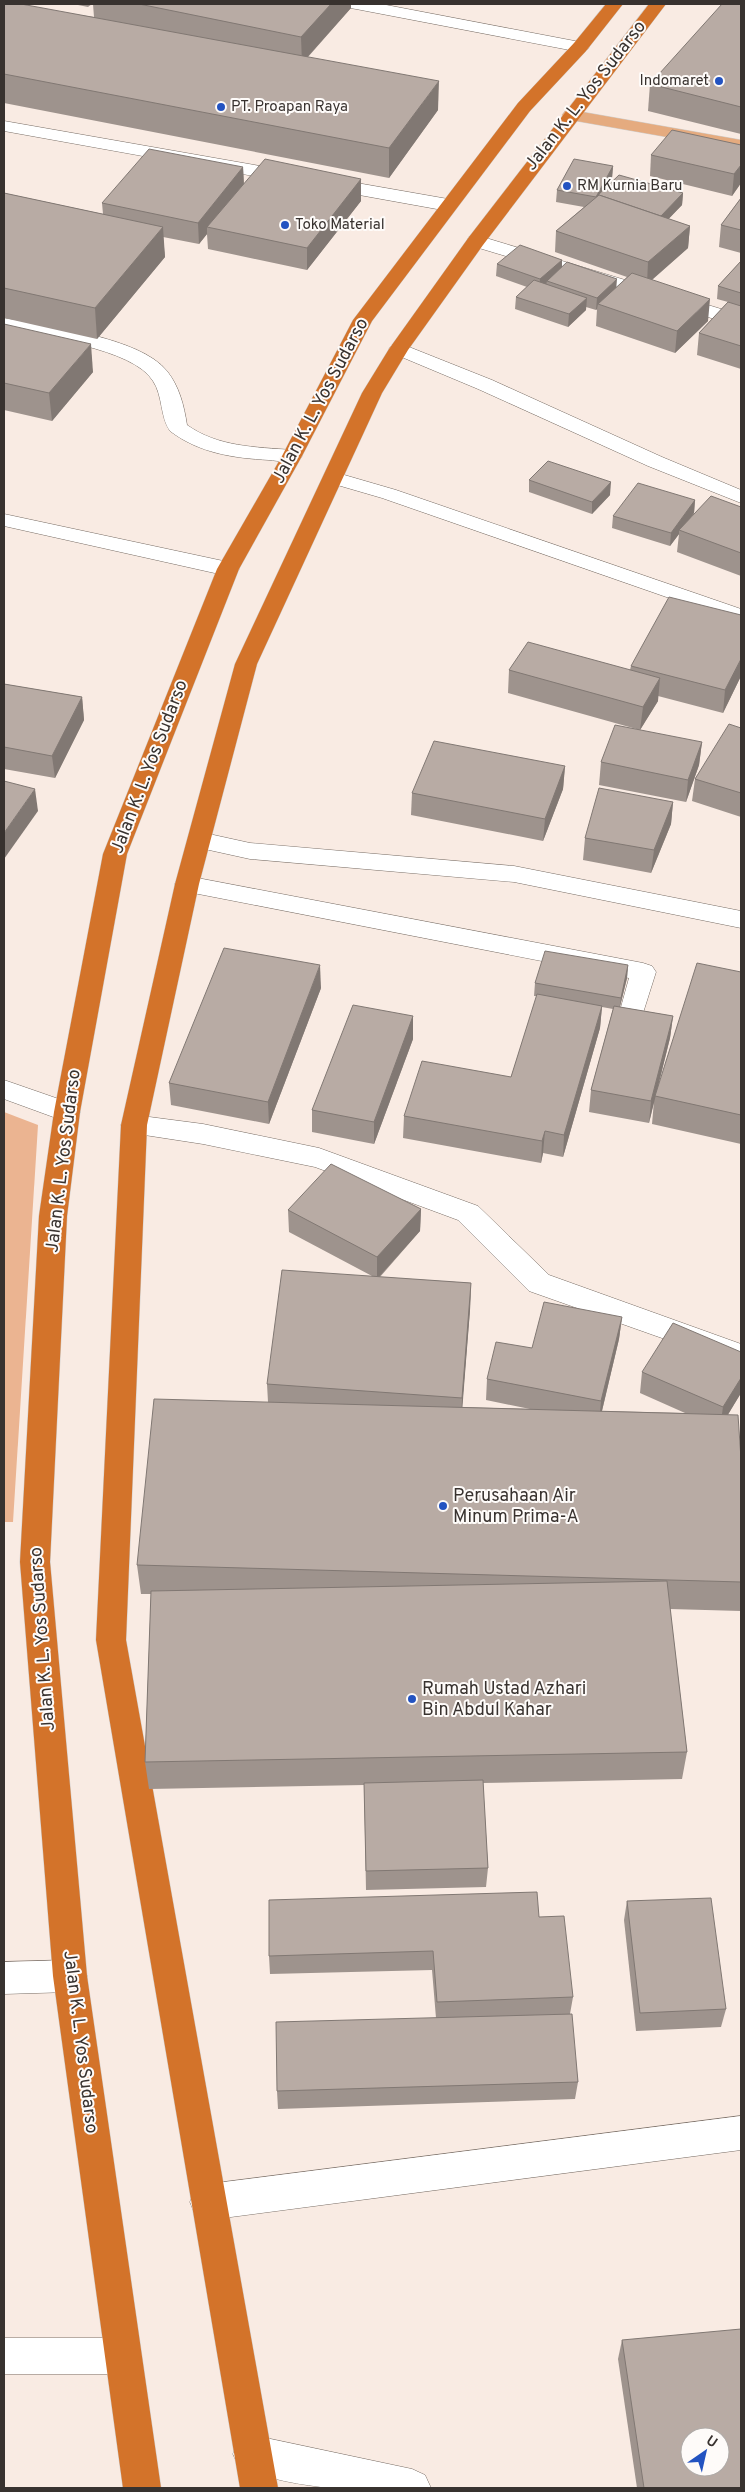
<svg xmlns="http://www.w3.org/2000/svg" width="745" height="2492" viewBox="0 0 745 2492" font-family="Overpass,sans-serif">
<style>
.green{fill:#ebb491}
.lines{fill:none;stroke-linecap:round;stroke-linejoin:round}
.minor-casing{stroke:#786d65;stroke-width:1}
.major-casing{stroke:#cfcecd;stroke-width:1}
.highway-casing{stroke:#cfcecd;stroke-width:1}
.minor{fill:#fff;fill-rule:evenodd}
.major{fill:#e5ab7f;fill-rule:evenodd}
.highway{fill:#d3732a;fill-rule:evenodd}
.wall{fill:#9e938d}
.shaded-wall{fill:#817873}
.building{fill:#b8aba4;stroke:#817873;fill-rule:evenodd}
.poi-dot{fill:#2353c1;stroke:#fefbf9;stroke-width:2}
.labels{text-anchor:middle;dominant-baseline:central;stroke-width:4;stroke-linejoin:round;paint-order:stroke}
.far-poi-label{font-size:15px;fill:#38322f;stroke:#fefbf9;text-anchor:start}
.street-label{font-size:18px;fill:#38322f;stroke:#fefbf9}
.poi-label{font-size:18px;fill:#38322f;stroke:#fefbf9;text-anchor:start}
</style>
<rect width="100%" height="100%" fill="#f9ebe3"/>
<polygon class="green" points="4,1112 38,1125 13,1522 4,1522"/>
<g class="lines">
<defs>
<g id="minor">
<polygon points="348,4 381,4 580,42 586,43 589,47 586,51 580,52 356,9 350,8"/>
<polygon points="4,121 448,199 455,201 457,205 455,209 448,211 4,131"/>
<polygon points="476,235 741,315 741,327 469,245 467,241 469,237"/>
<path d="M4,318C46,326 140,337 167,371C179,386 184,405 187,425C218,447 255,447 292,450L299,452L302,456L299,460C289,463 279,461 269,460C233,458 199,453 170,431C160,417 163,396 153,381C133,348 40,337 4,330Z"/>
<polygon points="399,343 492,380 662,457 741,490 741,503 648,466 478,389 392,353 389,349 392,345"/>
<polygon points="334,472 396,490 741,609 741,623 382,498 327,482 324,478 327,474"/>
<polygon points="4,514 228,562 236,564 239,569 236,574 228,576 4,526"/>
<polygon points="200,832 250,843 514,866 741,911 741,928 514,882 250,859 191,846 188,840 191,834"/>
<polygon points="187,876 643,963 652,966 656,972 643,1013 634,1016 625,1013 621,1007 629,978 178,890 175,884 178,878"/>
<polygon points="4,1080 76,1105 80,1112 76,1119 67,1122 4,1099"/>
<polygon points="134,1115 203,1124 319,1148 478,1206 549,1275 741,1344 741,1366 529,1291 458,1220 315,1167 203,1144 125,1132 121,1125 125,1118"/>
<polygon points="70,1960 82,1965 87,1976 82,1987 70,1992 4,1994 4,1962"/>
<polygon points="741,2116 741,2150 208,2220 195,2214 190,2202 195,2190 208,2184"/>
<polygon points="4,2338 122,2338 135,2343 140,2356 135,2369 122,2374 4,2374"/>
<path d="M252,2435L412,2469L425,2475L431,2488C370,2492 296,2491 239,2467L233,2454L239,2441Z"/>
</g>
<polygon id="major" points="571,110 741,140 741,150 565,119 562,115 565,111"/>
<g id="highway">
<polygon points="606,4 623,4 586,51 530,111 372,321 302,456 239,569 127,854 80,1112 67,1216 50,1562 87,1976 161,2488 123,2488 53,1976 20,1562 39,1216 54,1112 103,854 217,569 282,456 353,320 518,103 574,43"/>
<polygon points="649,4 666,4 483,245 408,350 382,393 257,664 199,884 147,1125 126,1640 278,2488 240,2488 96,1640 121,1125 175,884 235,664 362,393 389,349 469,237"/>
</g>
</defs>
<use href="#minor" class="minor-casing"/>
<use href="#major" class="major-casing"/>
<use href="#highway" class="highway-casing"/>
<use href="#minor" class="minor"/>
<use href="#major" class="major"/>
<use href="#highway" class="highway"/>
</g>
<g class="wall">
<polygon points="4,4 94,17 93,4 351,4 351,8 308,57 438,110 389,178 4,103"/>
<polygon points="73,4 92,4 88,7"/>
<polygon points="741,4 741,134 648,111 650,84"/>
<polygon points="741,145 741,183 732,196 650,176 651,155"/>
<polygon points="613,166 612,178 609,184 683,193 682,205 668,219 690,226 688,248 652,280 708,321 675,353 596,326 597,309 596,310 586,307 586,310 568,327 515,309 516,297 527,287 496,276 497,264 562,260 562,267 617,287 627,277 555,252 556,231 584,207 556,202 557,190"/>
<polygon points="243,167 244,184 361,179 361,201 307,270 208,249 207,234 199,244 163,237 165,257 97,339 4,318 4,193 103,214 102,203"/>
<polygon points="741,198 741,258 740,258 741,253 719,247 721,225"/>
<polygon points="741,261 741,369 697,355 699,333 728,302 717,299 718,286"/>
<polygon points="4,324 93,372 52,421 4,410"/>
<polygon points="529,480 610,495 592,514 529,492"/>
<polygon points="695,500 694,513 690,518 741,507 741,576 677,552 679,534 670,546 612,528 613,516"/>
<polygon points="741,615 741,676 723,713 658,696 658,701 640,730 508,693 509,670 630,670 631,666"/>
<polygon points="4,684 82,697 84,720 55,778 4,769"/>
<polygon points="741,728 741,817 692,801 695,779"/>
<polygon points="702,742 699,765 686,802 599,785 601,762"/>
<polygon points="565,766 563,789 543,841 411,815 412,793"/>
<polygon points="673,802 671,824 651,873 583,860 585,838"/>
<polygon points="628,965 627,978 620,1007 673,1016 670,1038 658,1086 741,972 741,1144 652,1124 654,1101 649,1123 589,1112 591,1090 613,1009 602,1007 600,1028 563,1157 543,1153 541,1163 403,1138 404,1116 511,1077 537,996 534,996 535,983"/>
<polygon points="321,988 269,1124 171,1105 169,1083"/>
<polygon points="413,1016 413,1039 374,1144 312,1132 312,1110"/>
<polygon points="421,1209 420,1231 380,1277 471,1283 470,1310 462,1407 530,1409 486,1400 487,1379 532,1348 622,1317 619,1339 602,1411 685,1413 640,1393 642,1372 741,1352 741,1393 728,1414 741,1459 741,1611 670,1609 687,1752 682,1779 483,1783 488,1868 486,1887 366,1890 364,1785 149,1789 145,1762 151,1594 141,1594 137,1565 268,1402 267,1384 372,1276 289,1232 288,1210"/>
<polygon points="627,1901 726,2009 721,2027 636,2031 624,1920"/>
<polygon points="539,1917 573,1997 570,2014 578,2082 575,2099 278,2109 277,2091 436,2018 432,1970 270,1974 269,1956"/>
<polygon points="622,2340 741,2488 637,2488 618,2359"/>
</g>
<g class="shaded-wall">
<polygon points="331,4 351,4 351,8 302,63 301,37"/>
<polygon points="439,81 438,110 389,178 389,148"/>
<polygon points="741,165 741,183 732,196 734,174"/>
<polygon points="613,166 612,178 601,199 596,197"/>
<polygon points="243,167 244,189 207,227 207,234 199,244 198,223"/>
<polygon points="361,179 361,201 307,270 307,248"/>
<polygon points="683,193 682,205 660,228 661,216"/>
<polygon points="690,226 688,248 647,284 648,262"/>
<polygon points="163,227 165,257 97,339 95,308"/>
<polygon points="562,260 562,272 547,281 546,285 539,291 540,279"/>
<polygon points="617,279 616,291 598,304 597,309 596,310 597,298"/>
<polygon points="587,298 586,310 568,327 569,314"/>
<polygon points="710,299 708,321 675,353 677,331"/>
<polygon points="91,344 93,372 52,421 49,393"/>
<polygon points="611,482 610,495 592,514 592,502"/>
<polygon points="695,500 694,513 681,531 679,530 679,534 670,546 671,533"/>
<polygon points="741,659 741,676 723,713 725,690"/>
<polygon points="660,678 658,701 640,730 643,707"/>
<polygon points="82,697 84,720 55,778 52,756"/>
<polygon points="702,742 699,765 686,802 688,780"/>
<polygon points="565,766 563,789 543,841 545,819"/>
<polygon points="35,789 38,811 4,859 4,833"/>
<polygon points="673,802 671,824 651,873 654,850"/>
<polygon points="320,965 321,988 269,1124 268,1102"/>
<polygon points="628,965 627,978 619,1010 621,998"/>
<polygon points="602,1006 600,1028 563,1157 564,1135"/>
<polygon points="413,1016 413,1039 374,1144 374,1122"/>
<polygon points="673,1016 670,1038 649,1123 651,1101"/>
<polygon points="545,1131 543,1153 541,1163 542,1141"/>
<polygon points="421,1209 420,1231 377,1279 377,1257"/>
<polygon points="471,1283 470,1310 461,1425 462,1398"/>
<polygon points="622,1317 619,1339 599,1423 601,1401"/>
<polygon points="741,1378 741,1393 720,1428 723,1407"/>
</g>
<g class="building">
<polygon points="4,4 21,4 439,81 389,148 4,74"/>
<polygon points="139,4 331,4 301,37"/>
<polygon points="722,4 741,4 741,107 650,84"/>
<polygon points="672,130 741,145 741,165 734,174 651,155"/>
<polygon points="149,149 243,167 198,223 102,203"/>
<polygon points="265,159 361,179 307,248 207,227"/>
<polygon points="574,159 613,166 596,197 557,190"/>
<polygon points="619,175 683,193 661,216 599,195 596,197"/>
<polygon points="4,193 163,227 95,308 4,288"/>
<polygon points="599,195 690,226 648,262 556,231"/>
<polygon points="741,198 741,230 721,225"/>
<polygon points="520,245 562,260 540,279 497,264"/>
<polygon points="741,261 741,293 718,286"/>
<polygon points="567,262 617,279 597,298 547,281"/>
<polygon points="632,273 710,299 677,331 598,304"/>
<polygon points="534,280 587,298 569,314 516,297"/>
<polygon points="728,302 741,306 741,346 699,333"/>
<polygon points="4,324 91,344 49,393 4,383"/>
<polygon points="548,461 611,482 592,502 529,480"/>
<polygon points="638,483 695,500 671,533 613,516"/>
<polygon points="711,496 741,507 741,553 679,530"/>
<polygon points="669,597 741,615 741,659 725,690 631,666"/>
<polygon points="528,642 660,678 643,707 509,670"/>
<polygon points="4,684 82,697 52,756 4,747"/>
<polygon points="729,724 741,728 741,793 695,779"/>
<polygon points="615,725 702,742 688,780 601,762"/>
<polygon points="434,741 565,766 545,819 412,793"/>
<polygon points="4,781 35,789 4,833"/>
<polygon points="599,788 673,802 654,850 585,838"/>
<polygon points="224,948 320,965 268,1102 169,1083"/>
<polygon points="545,951 628,965 621,998 535,983"/>
<polygon points="697,963 741,972 741,1115 655,1096"/>
<polygon points="537,994 602,1006 564,1135 545,1131 542,1141 404,1116 422,1061 511,1077"/>
<polygon points="353,1005 413,1016 374,1122 312,1110"/>
<polygon points="614,1006 673,1016 651,1101 591,1090"/>
<polygon points="331,1164 421,1209 377,1257 288,1210"/>
<polygon points="282,1270 471,1283 462,1398 267,1384"/>
<polygon points="544,1302 622,1317 601,1401 487,1379 496,1342 532,1348"/>
<polygon points="673,1323 741,1352 741,1378 723,1407 642,1372"/>
<polygon points="154,1399 738,1415 741,1459 741,1582 137,1565"/>
<polygon points="667,1581 687,1752 145,1762 151,1591"/>
<polygon points="483,1780 488,1868 366,1871 364,1783"/>
<polygon points="537,1892 539,1917 564,1916 573,1997 437,2002 433,1951 269,1956 269,1900"/>
<polygon points="711,1898 726,2009 640,2013 627,1901"/>
<polygon points="572,2014 578,2082 277,2091 276,2022"/>
<path d="M741,2329V2488H644L622,2340ZM690,2437H720V2467H690Z"/>
</g>
<g class="poi-dot">
<circle cx="719" cy="81" r="5"/>
<circle cx="221" cy="107" r="5"/>
<circle cx="567" cy="186" r="5"/>
<circle cx="285" cy="225" r="5"/>
<circle cx="443" cy="1506" r="5"/>
<circle cx="412" cy="1699" r="5"/>
</g>
<g class="labels">
<g class="far-poi-label">
<text x="709" y="81" text-anchor="end">Indomaret</text>
<text x="231" y="107">PT. Proapan Raya</text>
<text x="577" y="186">RM Kurnia Baru</text>
<text x="295" y="225">Toko Material</text>
</g>
<g class="street-label">
<text transform="translate(586 96) rotate(-52)">Jalan K. L. Yos Sudarso</text>
<text transform="translate(321 401) rotate(-62)">Jalan K. L. Yos Sudarso</text>
<text transform="translate(150 767) rotate(-69)">Jalan K. L. Yos Sudarso</text>
<text transform="translate(64 1161) rotate(-83)">Jalan K. L. Yos Sudarso</text>
<text transform="translate(43 1639) rotate(-94)">Jalan K. L. Yos Sudarso</text>
<text transform="translate(80 2042) rotate(83)">Jalan K. L. Yos Sudarso</text>
</g>
<g class="poi-label">
<text x="453" y="1496">Perusahaan Air<tspan x="453" dy="21">Minum Prima-A</tspan></text>
<text x="422" y="1689">Rumah Ustad Azhari<tspan x="422" dy="21">Bin Abdul Kahar</tspan></text>
</g>
</g>
<rect width="745" height="2492" fill="none" stroke="#38322f" stroke-width="10"/>
<g transform="translate(705 2452) rotate(34)"><circle r="24" fill="#fefbf9" stroke="#afaba8"/>
<path d="M0-4L9 19L0 12L-9 19Z" fill="#2353c1"/>
<text y="-8" font-size="14" font-weight="bold" text-anchor="middle" fill="#38322f">U</text>
</g>
</svg>
